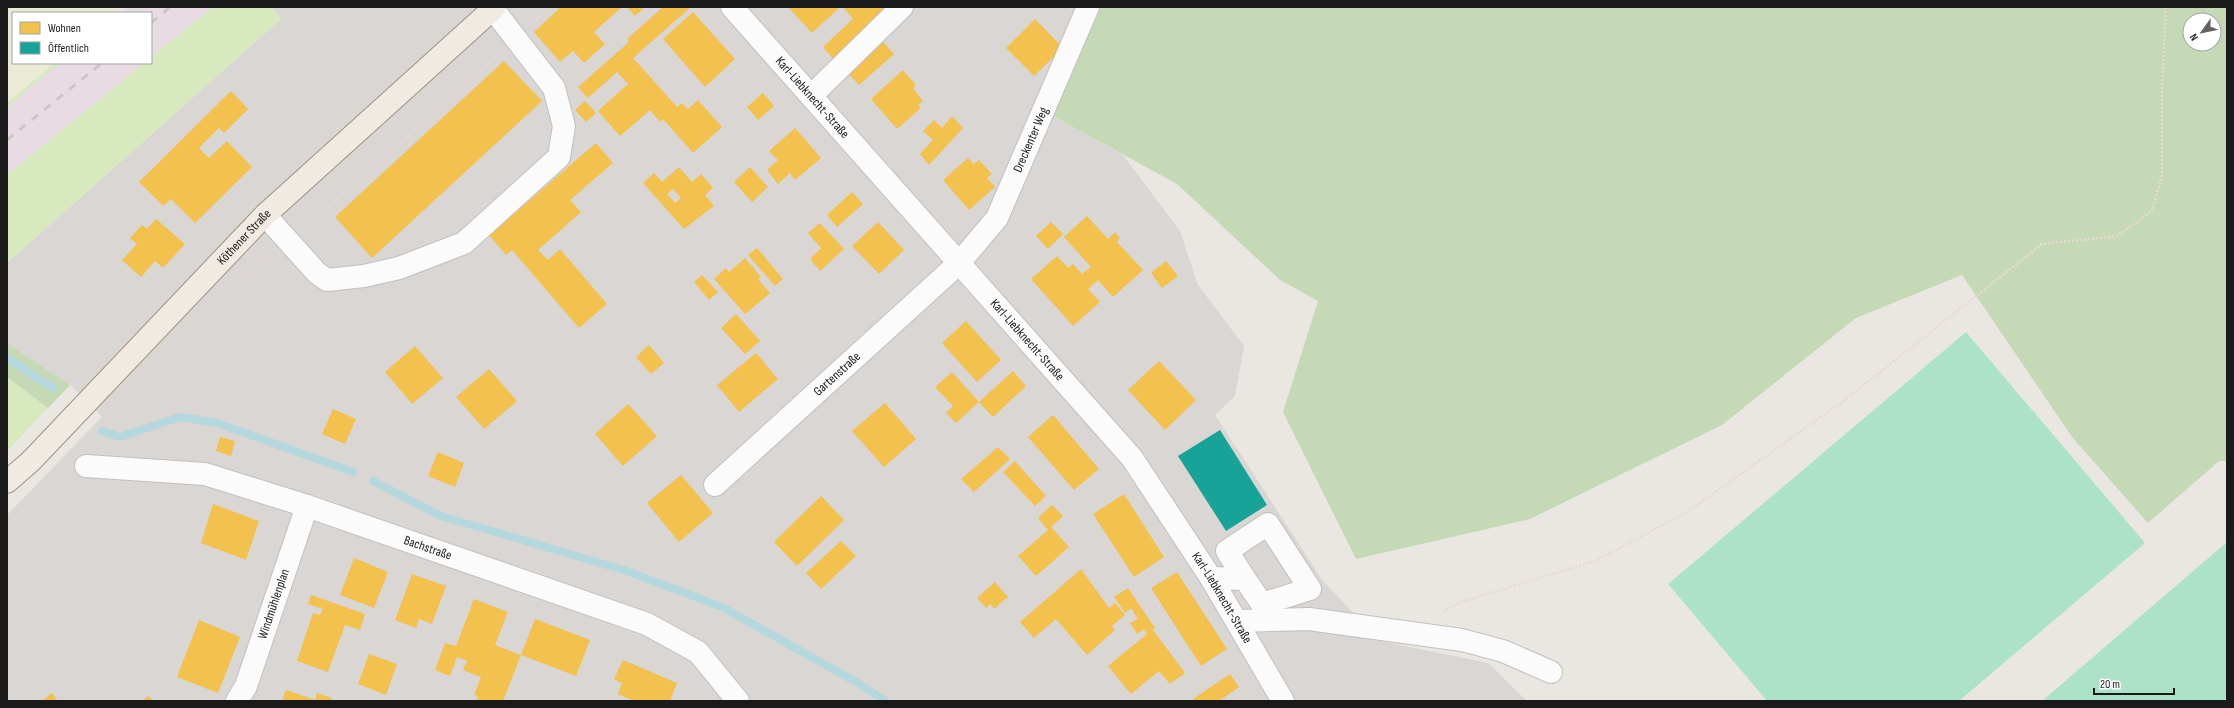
<svg xmlns="http://www.w3.org/2000/svg" width="2234" height="708" viewBox="0 0 2234 708" font-family="'Sofia Sans Condensed',sans-serif">
<style>
.residential{fill:#d9d6d4}
.industrial{fill:#e8dbe3}
.farmland{fill:#ebead4}
.grass{fill:#d8e9bf}
.forest{fill:#c5d9b6;fill-rule:evenodd}
.pitch{fill:#ace3c8}
.homes{fill:#f2c14e;fill-rule:evenodd}
.public{fill:#17a398}
.lines{fill:none;stroke-linecap:round;stroke-linejoin:round}
.stream{stroke:#b4d8de;stroke-width:8}
.minor-casing{stroke:#c2c0be;stroke-width:24}
.major-casing{stroke:#9f9380;stroke-width:24}
.path{stroke:#ead8d6;stroke-width:2.5;stroke-dasharray:2 2;stroke-linecap:butt}
.minor{stroke:#fcfbfb;stroke-width:22}
.major{stroke:#f0eae2;stroke-width:22}
.rail{stroke:#c9c8c8;stroke-width:3;stroke-dasharray:8 8;stroke-linecap:butt}
.labels{text-anchor:middle;dominant-baseline:central;stroke-width:4;stroke-linejoin:round;paint-order:stroke}
.street-label{font-size:13px;fill:#1a1a1a;stroke:#fff}
</style>
<rect width="100%" height="100%" fill="#eae7e2"/>
<polygon class="residential" points="271,7 1097,7 1051,115 1123,155 1180,231 1198,285 1244,346 1235,396 1215,415 1323,581 1380,641 1488,663 1527,701 7,701 7,515 102,417 70,385 7,343 7,263 281,19"/>
<g class="industrial">
<polygon points="129,7 213,7 151,57 151,13 122,13"/>
<polygon points="60,63 144,63 7,175 7,107"/>
</g>
<polygon class="farmland" points="7,7 122,7 115,13 13,13 13,63 55,63 7,103"/>
<g class="grass">
<polygon points="213,7 271,7 281,19 7,263 7,175 144,63 151,63 151,57"/>
<polygon points="55,63 60,63 7,107 7,103"/>
<polygon points="7,377 48,408 7,451"/>
</g>
<g class="forest">
<path d="M1097,7H2227V461H2219L2148,523L2072,437L1962,275L1856,318L1722,425L1530,519L1356,559L1283,412L1318,301L1280,280L1177,184L1051,115ZM2190,20H2214V44H2190Z"/>
<polygon points="7,343 70,385 48,408 7,377"/>
</g>
<g class="pitch">
<polygon points="1966,332 2145,543 1959,701 1767,701 1668,584"/>
<polygon points="2227,542 2227,701 2042,701"/>
</g>
<g class="homes">
<polygon points="561,7 622,7 594,32 605,44 584,63 573,51 560,62 534,32"/>
<polygon points="627,7 645,7 635,16"/>
<polygon points="663,7 691,7 633,58 677,107 682,103 688,109 698,100 722,127 693,153 663,119 660,122 650,110 620,136 598,111 628,84 617,72 588,98 578,87 629,42 627,39"/>
<polygon points="788,7 840,7 812,33"/>
<polygon points="843,7 881,7 886,13 834,60 823,47 853,19"/>
<polygon points="693,12 735,59 705,87 663,39"/>
<polygon points="1035,19 1063,48 1034,76 1006,48"/>
<polygon points="883,42 894,54 859,85 848,73"/>
<polygon points="504,61 542,101 372,258 335,217"/>
<polygon points="903,70 916,85 913,88 923,101 918,105 921,108 897,129 871,99"/>
<polygon points="231,91 248,109 224,133 219,128 199,148 209,158 227,141 252,167 195,223 171,199 163,206 139,182"/>
<polygon points="763,93 774,106 758,120 747,107"/>
<polygon points="585,101 596,113 586,122 575,110"/>
<polygon points="952,116 963,128 929,165 920,154 933,140 923,131 934,120 942,128"/>
<polygon points="795,128 821,158 795,180 790,173 778,184 767,170 778,160 769,151"/>
<polygon points="596,143 613,163 570,200 581,212 538,250 548,260 560,249 607,304 579,328 512,250 506,255 489,235"/>
<polygon points="968,158 974,164 979,160 992,174 987,178 995,187 969,210 943,180"/>
<path d="M679,167L692,182L701,174L713,188L705,195L714,206L684,229L643,183L654,173L662,182ZM673,189L681,198L675,203L667,194Z"/>
<polygon points="750,167 768,187 752,202 734,182"/>
<polygon points="852,192 863,204 837,227 827,215"/>
<polygon points="1087,216 1108,239 1115,232 1120,238 1117,242 1143,270 1113,297 1098,280 1088,289 1100,302 1073,326 1031,279 1057,256 1068,268 1073,264 1082,274 1091,267 1064,237"/>
<polygon points="156,219 185,244 163,268 155,261 141,277 122,260 137,244 130,238 142,225 147,229"/>
<polygon points="878,222 904,250 879,274 852,246"/>
<polygon points="1051,222 1063,234 1048,249 1036,236"/>
<polygon points="820,223 844,249 820,271 810,259 821,248 808,233"/>
<polygon points="757,248 783,279 775,286 748,255"/>
<polygon points="745,258 761,277 758,279 770,293 745,314 714,279 726,268 729,272"/>
<polygon points="1166,261 1178,276 1162,288 1151,273"/>
<polygon points="702,275 718,292 709,300 694,282"/>
<polygon points="736,314 760,341 745,354 721,328"/>
<polygon points="966,321 1001,360 977,382 942,343"/>
<polygon points="649,345 664,363 651,374 636,357"/>
<polygon points="415,346 443,378 412,404 385,372"/>
<polygon points="756,353 778,379 739,412 717,385"/>
<polygon points="1159,361 1196,400 1165,430 1128,390"/>
<polygon points="489,369 517,401 484,429 456,397"/>
<polygon points="1013,371 1026,386 993,417 979,402"/>
<polygon points="952,372 979,402 956,423 946,413 953,406 935,387"/>
<polygon points="885,403 916,439 884,467 852,431"/>
<polygon points="628,404 657,436 623,466 595,434"/>
<polygon points="333,409 356,419 345,444 322,434"/>
<polygon points="1053,415 1099,469 1074,490 1028,437"/>
<polygon points="220,437 235,441 231,456 216,451"/>
<polygon points="998,447 1010,459 974,492 961,479"/>
<polygon points="438,452 464,463 455,487 428,476"/>
<polygon points="1015,461 1046,496 1035,506 1003,472"/>
<polygon points="681,475 713,513 679,542 647,503"/>
<polygon points="1124,494 1164,557 1134,577 1093,514"/>
<polygon points="821,496 844,520 797,566 774,542"/>
<polygon points="213,504 259,521 246,560 201,543"/>
<polygon points="1052,505 1063,516 1051,527 1069,547 1036,576 1018,556 1048,530 1038,518"/>
<polygon points="841,541 856,556 821,589 806,573"/>
<polygon points="354,558 388,572 374,608 340,595"/>
<polygon points="1081,569 1109,608 1115,603 1125,615 1112,626 1115,630 1087,655 1056,619 1034,638 1020,622"/>
<polygon points="1177,572 1227,649 1201,666 1151,588"/>
<polygon points="412,574 446,586 432,624 419,619 416,628 395,620"/>
<polygon points="995,582 1008,597 994,609 991,604 986,608 977,598"/>
<polygon points="1128,588 1155,628 1153,630 1185,673 1170,684 1159,671 1131,694 1108,666 1147,634 1144,629 1137,634 1130,623 1138,619 1131,608 1125,613 1114,597"/>
<polygon points="311,595 365,614 360,630 345,625 328,672 297,661 313,613 320,615 323,609 308,604"/>
<polygon points="474,599 508,612 495,645 521,655 503,701 476,701 478,696 474,695 481,677 463,670 467,661 457,657 450,676 435,670 445,643 456,646"/>
<polygon points="535,619 590,640 576,676 521,655"/>
<polygon points="199,620 240,637 218,693 177,677"/>
<polygon points="369,654 397,664 386,695 358,684"/>
<polygon points="623,660 677,683 670,701 634,701 618,694 622,683 614,679"/>
<polygon points="1230,674 1239,687 1219,701 1195,701 1193,699"/>
<polygon points="286,690 315,700 317,693 332,698 331,701 282,701"/>
<polygon points="52,693 58,701 42,701"/>
<polygon points="149,696 153,701 142,701"/>
</g>
<polygon class="public" points="1220,430 1267,505 1226,531 1178,456"/>
<g class="lines">
<g class="stream">
<polyline points="7,358 53,388"/>
<polyline points="102,431 120,437 180,417 217,423 353,472"/>
<polyline points="373,481 441,516 624,570 722,607 858,683 885,701"/>
</g>
<defs>
<g id="minor">
<path id="s1" d="M732,7L1132,458L1211,578L1283,701"/>
<polyline points="811,96 902,7"/>
<polyline points="265,215 317,273 327,280 364,276 399,268 464,243 559,157 564,126 554,88 493,9"/>
<path id="s2" d="M86,466L205,474L307,506L647,624L698,652L738,701"/>
<path id="s3" d="M715,485L959,263L997,218L1088,7"/>
<polyline points="1211,578 1245,579 1227,551 1268,524 1310,589 1262,604 1245,579"/>
<polyline points="1238,621 1309,619 1462,640 1503,651 1551,672"/>
<path id="s4" d="M237,701L246,686L307,506"/>
</g>
<g id="major">
<path id="s5" d="M7,482L31,461L265,215L495,7"/>
</g>
</defs>
<use href="#minor" class="minor-casing"/>
<use href="#major" class="major-casing"/>
<g class="path">
<polyline points="533,22 549,7"/>
<polyline points="307,225 497,55"/>
<polyline points="236,284 269,256"/>
<polyline points="1443,612 1461,602 1595,561 1686,513 1845,400 2042,244 2117,236 2152,211 2162,176 2162,89 2166,7"/>
</g>
<use href="#minor" class="minor"/>
<use href="#major" class="major"/>
<g class="rail">
<polyline points="151,23 170,7"/>
<polyline points="7,140 102,63"/>
</g>
</g>
<g class="labels">
<g class="street-label">
<text stroke="none"><textPath href="#s1" startOffset="121">Karl-Liebknecht-Straße</textPath></text>
<text stroke="none"><textPath href="#s3" startOffset="474">Dreckenter Weg</textPath></text>
<text stroke="none"><textPath href="#s5" startOffset="341">Köthener Straße</textPath></text>
<text stroke="none"><textPath href="#s1" startOffset="445">Karl-Liebknecht-Straße</textPath></text>
<text stroke="none"><textPath href="#s3" startOffset="165">Gartenstraße</textPath></text>
<text stroke="none"><textPath href="#s2" startOffset="354">Bachstraße</textPath></text>
<text stroke="none"><textPath href="#s1" startOffset="769">Karl-Liebknecht-Straße</textPath></text>
<text stroke="none"><textPath href="#s4" startOffset="104">Windmühlenplan</textPath></text>
</g>
</g>
<rect width="2234" height="708" fill="none" stroke="#1a1a1a" stroke-width="16"/>
<rect x="12" y="12" width="140" height="52" fill="#ffffff" stroke="#a3a3a3"/>
<rect x="20" y="22" width="20" height="12" fill="#f2c14e" stroke="#a3a3a3"/>
<text x="48" y="32" font-size="12" fill="#1a1a1a">Wohnen</text>
<rect x="20" y="42" width="20" height="12" fill="#17a398" stroke="#a3a3a3"/>
<text x="48" y="52" font-size="12" fill="#1a1a1a">Öffentlich</text>
<g transform="translate(2202 32) rotate(237)"><circle r="19" fill="#ffffff" stroke="#a3a3a3"/>
<path d="M0-3L7 15L0 10L-7 15Z" fill="#636260"/>
<text y="-6" font-size="11" font-weight="bold" text-anchor="middle" fill="#1a1a1a">N</text>
</g>
<path d="M2094 688v6h80v-6" fill="none" stroke="#1a1a1a" stroke-width="2"/>
<text x="2100" y="688" font-size="12" fill="#1a1a1a" stroke="#ffffff" stroke-width="3" paint-order="stroke">20 m</text>
</svg>
